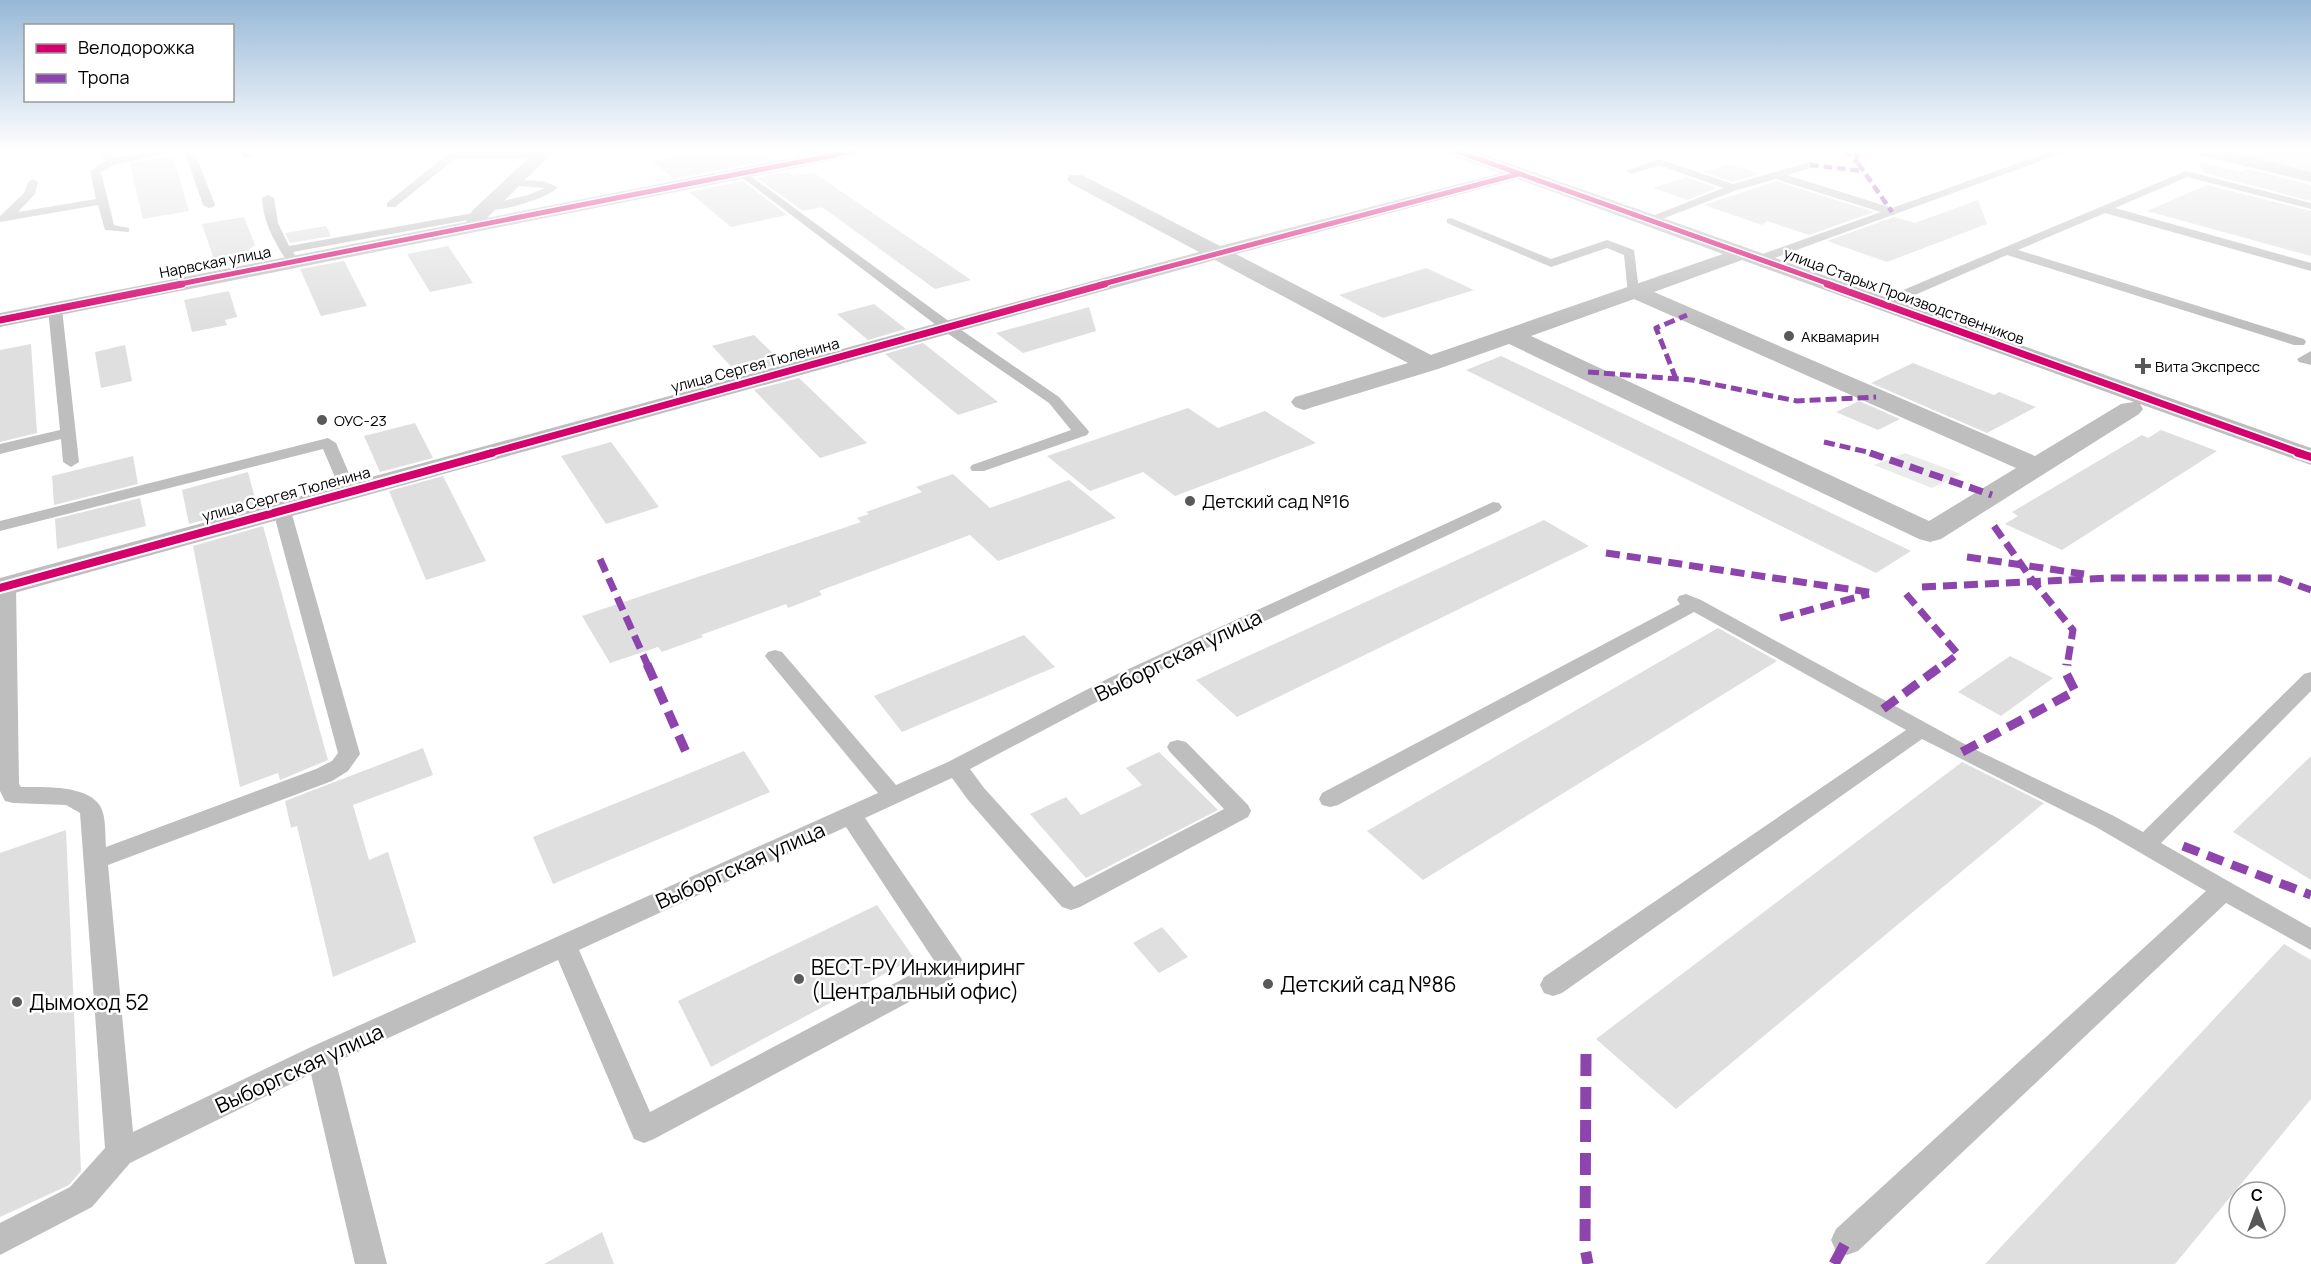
<svg xmlns="http://www.w3.org/2000/svg" width="2311" height="1264" viewBox="0 0 2311 1264" font-family="Manrope,sans-serif">
<style>
.green{fill:#ebebeb}
.building{fill:#dfdfdf}
.lines{fill:none;stroke-linecap:round;stroke-linejoin:round}
.service{fill:#bebebe;fill-rule:evenodd}
.minor{fill:#bebebe;fill-rule:evenodd}
.quiet-far4{stroke:#8e44ad;stroke-width:4.5;stroke-dasharray:9 4.5;stroke-linecap:butt}
.quiet-far3{stroke:#8e44ad;stroke-width:5;stroke-dasharray:11 5;stroke-linecap:butt}
.quiet-far2{stroke:#8e44ad;stroke-width:7;stroke-dasharray:14 7;stroke-linecap:butt}
.quiet-far1{stroke:#8e44ad;stroke-width:9;stroke-dasharray:17 9;stroke-linecap:butt}
.quiet{stroke:#8e44ad;stroke-width:11;stroke-dasharray:22 11;stroke-linecap:butt}
.cycleway-far2-casing{stroke:#fff;stroke-width:8}
.cycleway-far1-casing{stroke:#fff;stroke-width:10}
.cycleway-casing{stroke:#fff;stroke-width:12}
.cycleway-far2{stroke:#d6006c;stroke-width:5}
.cycleway-far1{stroke:#d6006c;stroke-width:7}
.cycleway{stroke:#d6006c;stroke-width:8}
.poi-dot{fill:#595959;stroke:#fff;stroke-width:2}
.labels{text-anchor:middle;dominant-baseline:central;stroke-width:5;stroke-linejoin:round;paint-order:stroke}
.far-street-label{font-size:15px;fill:#000;stroke:#fff}
.far-poi-label{font-size:15px;fill:#000;stroke:#fff;text-anchor:start}
.poi-label{font-size:18px;fill:#000;stroke:#fff;text-anchor:start}
.near-street-label{font-size:21px;fill:#000;stroke:#fff}
.near-poi-label{font-size:21px;fill:#000;stroke:#fff;text-anchor:start}
</style>
<rect width="100%" height="100%" fill="#fff"/>
<g class="green">
<polygon points="2206,150 2311,150 2311,176"/>
<polygon points="1905,453 1961,474 1932,488 1874,465"/>
</g>
<g class="building">
<polygon points="707,150 756,150 770,160 674,179 652,161"/>
<polygon points="172,154 189,211 143,219 130,164"/>
<polygon points="2199,162 2241,172 2247,169 2311,185 2311,201 2204,173"/>
<polygon points="1729,164 1760,174 1733,182 1704,172"/>
<polygon points="787,172 793,176 813,172 971,280 935,289 822,207 803,211 757,178"/>
<polygon points="1687,177 1717,188 1688,200 1653,188"/>
<polygon points="743,181 787,215 731,227 689,192"/>
<polygon points="1776,181 1874,212 1809,235 1767,221 1762,225 1704,205"/>
<polygon points="2207,185 2311,211 2311,256 2147,211"/>
<polygon points="1978,200 1987,224 1887,262 1827,241 1894,217 1915,223"/>
<polygon points="244,217 255,245 243,254 214,260 202,224"/>
<polygon points="326,226 331,236 290,243 285,233"/>
<polygon points="448,246 473,283 430,292 407,254"/>
<polygon points="344,261 367,306 321,316 300,269"/>
<polygon points="1426,268 1474,290 1383,318 1339,295"/>
<polygon points="229,291 237,317 225,320 227,325 192,332 184,300"/>
<polygon points="874,304 906,329 868,340 837,314"/>
<polygon points="1089,307 1096,331 1023,353 996,333"/>
<polygon points="754,335 783,363 739,375 712,346"/>
<polygon points="923,343 998,402 958,415 885,354"/>
<polygon points="31,344 37,433 0,442 0,350"/>
<polygon points="125,345 132,381 101,388 95,352"/>
<polygon points="1501,356 1603,404 1911,551 1876,573 1466,370"/>
<polygon points="1913,363 1994,395 1999,392 2036,407 1987,433 1871,383"/>
<polygon points="799,378 867,443 820,458 754,390"/>
<polygon points="1859,401 1900,419 1878,430 1836,412"/>
<polygon points="1188,408 1218,428 1265,411 1316,443 1175,496 1143,472 1090,491 1047,456"/>
<polygon points="415,423 433,458 380,472 364,436"/>
<polygon points="2161,430 2217,451 2062,550 2005,524 2018,516 2012,512 2142,435 2148,438"/>
<polygon points="611,442 659,507 606,524 561,456"/>
<polygon points="133,456 138,484 54,505 52,476"/>
<polygon points="248,472 257,506 189,524 182,490"/>
<polygon points="953,474 990,508 1069,480 1116,518 998,561 970,535 819,591 822,595 788,608 786,604 701,635 703,637 662,652 658,647 610,663 582,616 861,522 857,518 869,514 866,512 922,492 916,487"/>
<polygon points="443,476 486,561 426,580 389,491"/>
<polygon points="140,498 146,526 57,549 55,519"/>
<polygon points="1544,520 1589,546 1237,717 1196,680"/>
<polygon points="263,526 328,760 280,780 278,773 240,787 193,546"/>
<polygon points="1718,628 1777,661 1423,880 1367,831"/>
<polygon points="1024,635 1055,667 902,732 874,696"/>
<polygon points="2010,656 2053,678 2001,716 1958,692"/>
<polygon points="423,748 433,775 353,805 369,860 388,852 416,942 333,977 297,826 291,828 285,801"/>
<polygon points="744,751 770,792 553,884 533,837"/>
<polygon points="1159,752 1218,810 1086,878 1030,814 1066,797 1081,815 1142,785 1126,768"/>
<polygon points="2311,756 2311,880 2233,832"/>
<polygon points="1962,762 2044,803 1676,1109 1596,1039"/>
<polygon points="66,830 81,1171 69,1185 0,1217 0,853"/>
<polygon points="877,905 914,958 711,1067 678,1001"/>
<polygon points="1162,927 1188,957 1159,973 1133,943"/>
<polygon points="2284,944 2311,960 2311,1099 2175,1264 1985,1264"/>
<polygon points="602,1232 614,1264 544,1264"/>
</g>
<g class="lines">
<g class="service">
<polygon points="100,150 110,150 114,158 156,150 180,150 114,165 101,172 114,225 129,228 129,232 105,230 98,205 0,222 0,216 24,193 28,182 33,179 38,182 35,194 18,212 96,199 90,171 105,161"/>
<polygon points="184,150 194,150 215,205 213,207 209,208 203,205"/>
<polygon points="238,150 249,150 253,156 244,158"/>
<polygon points="453,150 543,152 548,155 543,158 456,158 395,207 387,207 387,203"/>
<polygon points="2055,150 2071,150 1758,264 1752,260 1754,257 1881,212 1776,179 1737,190 1649,224 1645,223 1645,219 1723,188 1659,165 1631,174 1626,171 1659,159 1733,184 1810,162 1814,163 1814,167 1787,175 1892,208"/>
<polygon points="744,171 954,325 1059,397 1087,429 1089,432 1087,435 984,471 972,471 970,468 972,465 1071,430 1049,403 944,331 740,176 739,174"/>
<polygon points="2186,171 2311,203 2311,209 2187,177 2115,208 2311,263 2311,271 2105,213 2018,250 2304,339 2306,342 2304,345 2294,345 2007,255 1887,307 1877,307 1875,304 1877,301"/>
<path d="M513,180L543,181L558,187C548,199 498,213 482,210V206L528,195L545,188L509,185L508,183Z"/>
<path d="M268,195L274,198L278,223L289,246L479,212L485,215L479,218L293,252L299,261L293,265L289,264C275,243 263,223 262,198Z"/>
<polygon points="1451,218 1551,259 1607,240 1634,250 1639,291 1633,295 1628,294 1624,255 1607,248 1551,267 1447,223 1447,219"/>
<polygon points="55,305 62,309 79,462 71,467 63,462 61,439 0,454 0,444 60,430 48,309"/>
<polygon points="2311,351 2311,365 2299,362 2297,359"/>
<polygon points="328,438 336,443 357,492 355,496 343,496 323,449 0,531 0,521"/>
<path d="M1493,502L1499,503L1502,507L1499,511L1125,687L970,769L984,788L1074,887L1224,809L1170,752L1167,747L1170,742L1178,740L1186,742L1248,805L1251,811L1248,817L1080,907L1071,910L1062,907L968,800L952,778L865,818L961,958L965,966L961,974L654,1139L644,1143L634,1139L558,960L336,1062L387,1264H355L311,1074L130,1163L92,1207L0,1255V1223L70,1187L105,1148L80,813L66,805L13,803L5,801L0,791V582H14L16,586L19,784L21,787C42,787 93,784 102,810C106,820 105,835 106,847L316,769L332,761L338,753L273,511L276,507H288L291,511L360,754L348,771L332,781L108,865L133,1132L311,1047L878,793L768,660L765,656L768,652L775,650L782,652L896,785L948,762L1111,677ZM846,827L935,962L650,1112L579,950Z"/>
<polygon points="1686,594 1701,600 1970,747 2112,815 2143,832 2304,674 2311,672 2311,691 2161,843 2311,928 2311,950 2226,903 1858,1251 1847,1255 1836,1251 1831,1240 1836,1229 2206,891 2096,827 1922,739 1562,993 1553,996 1544,993 1540,985 1544,977 1906,730 1694,612 1338,805 1330,807 1322,805 1319,799 1322,793 1680,604 1677,600 1679,596"/>
</g>
<g class="minor">
<polygon points="537,150 555,150 487,218 831,150 868,150 860,155 0,327 0,313 466,222 472,211"/>
<path d="M1445,150H1471L2311,448V465L2140,404L2143,409L2139,414L1941,539L1930,542L1919,539L1509,344L1438,369L1313,407L1304,410L1295,407L1291,402L1295,397L1408,363L1215,260L0,597V578L1199,252L1070,183L1067,179L1070,175H1082L1220,246L1501,173L1447,154ZM1518,179L1723,254L1431,355L1236,254ZM1742,260L2134,402L2121,404L2035,456L1654,292ZM1634,299L2016,468L1929,521L1531,336Z"/>
<polygon points="2193,150 2224,150 2311,172 2311,182 2195,154"/>
</g>
<g class="quiet-far4">
<polyline points="1844,150 1858,163"/>
<polyline points="1856,150 1858,163 1892,212"/>
<polyline points="1810,165 1864,171"/>
</g>
<g class="quiet-far3">
<polyline points="1588,372 1692,380 1797,401 1876,397"/>
<polyline points="1676,379 1656,328 1687,315"/>
<polyline points="1824,442 1876,454"/>
</g>
<g class="quiet-far2">
<polyline points="1870,453 1992,495"/>
<polyline points="1994,526 2033,581 2073,630 2067,666"/>
<polyline points="1606,553 1875,593"/>
<polyline points="1967,557 2084,574"/>
<polyline points="600,559 648,666"/>
<polyline points="1922,587 2108,578 2278,578 2311,590"/>
<polyline points="1906,594 1958,654 1942,666"/>
<polyline points="1780,618 1869,594"/>
</g>
<g class="quiet-far1">
<polyline points="647,664 686,752"/>
<polyline points="1883,709 1944,664"/>
<polyline points="1962,752 2075,691 2066,673 2067,664"/>
<polyline points="2183,846 2311,895"/>
</g>
<g class="quiet">
<polyline points="1586,1054 1585,1248 1588,1264"/>
<polyline points="1834,1264 1847,1240"/>
</g>
<defs>
<g id="cycleway-far2">
<polyline points="1453,150 1832,285"/>
<polyline points="175,285 860,150"/>
<polyline points="1099,285 1518,174"/>
</g>
<g id="cycleway-far1">
<polyline points="1827,284 2303,454"/>
<polyline points="0,320 182,284"/>
<polyline points="487,454 1105,284"/>
</g>
<g id="cycleway">
<polyline points="2298,453 2311,457"/>
<polyline points="0,588 492,453"/>
</g>
</defs>
<use href="#cycleway-far2" class="cycleway-far2-casing"/>
<use href="#cycleway-far1" class="cycleway-far1-casing"/>
<use href="#cycleway" class="cycleway-casing"/>
<use href="#cycleway-far2" class="cycleway-far2"/>
<use href="#cycleway-far1" class="cycleway-far1"/>
<use href="#cycleway" class="cycleway"/>
</g>
<linearGradient id="sky" x2="0" y2="1"><stop stop-color="#97b8d7"/><stop offset="0.46" stop-color="#fff"/><stop offset="1" stop-color="#fff" stop-opacity="0"/></linearGradient>
<rect width="2311" height="327" fill="url(#sky)"/>
<g class="poi-dot">
<circle cx="1789" cy="336" r="6"/>
<path d="M2140 357h6v6h6v6h-6v6h-6v-6h-6v-6h6z"/>
<circle cx="322" cy="420" r="6"/>
<circle cx="1190" cy="501" r="6"/>
<circle cx="799" cy="979" r="6"/>
<circle cx="1268" cy="984" r="6"/>
<circle cx="17" cy="1002" r="6"/>
</g>
<g class="labels">
<g class="far-street-label">
<text transform="translate(215 262) rotate(-11)">Нарвская улица</text>
<text transform="translate(1904 296) rotate(20)">улица Старых Производственников</text>
<text transform="translate(755 365) rotate(-15)">улица Сергея Тюленина</text>
<text transform="translate(286 494) rotate(-15)">улица Сергея Тюленина</text>
</g>
<g class="far-poi-label">
<text x="1801" y="336">Аквамарин</text>
<text x="2155" y="366">Вита Экспресс</text>
<text x="334" y="420">ОУС-23</text>
</g>
<g class="poi-label">
<text x="1202" y="501">Детский сад №16</text>
</g>
<g class="near-street-label">
<text transform="translate(1178 655) rotate(-26)">Выборгская улица</text>
<text transform="translate(740 865) rotate(-24)">Выборгская улица</text>
<text transform="translate(299 1068) rotate(-25)">Выборгская улица</text>
</g>
<g class="near-poi-label">
<text x="811" y="967">ВЕСТ-РУ Инжиниринг<tspan x="811" dy="24">(Центральный офис)</tspan></text>
<text x="1280" y="984">Детский сад №86</text>
<text x="29" y="1002">Дымоход 52</text>
</g>
</g>
<rect x="24" y="24" width="210" height="78" fill="#ffffff" stroke="#999999" stroke-width="1.5"/>
<rect x="36" y="44" width="30" height="9" fill="#d6006c" stroke="#999999" stroke-width="1.5"/>
<text x="78" y="54" font-size="18" fill="#000000">Велодорожка</text>
<rect x="36" y="74" width="30" height="9" fill="#8e44ad" stroke="#999999" stroke-width="1.5"/>
<text x="78" y="84" font-size="18" fill="#000000">Тропа</text>
<g transform="translate(2257 1210)"><circle r="28" fill="#ffffff" stroke="#999999" stroke-width="1.5"/>
<path d="M0-4.5L10 22L0 15L-10 22Z" fill="#595959"/>
<text y="-9" font-size="16" font-weight="bold" text-anchor="middle" fill="#000000">С</text>
</g>
</svg>
